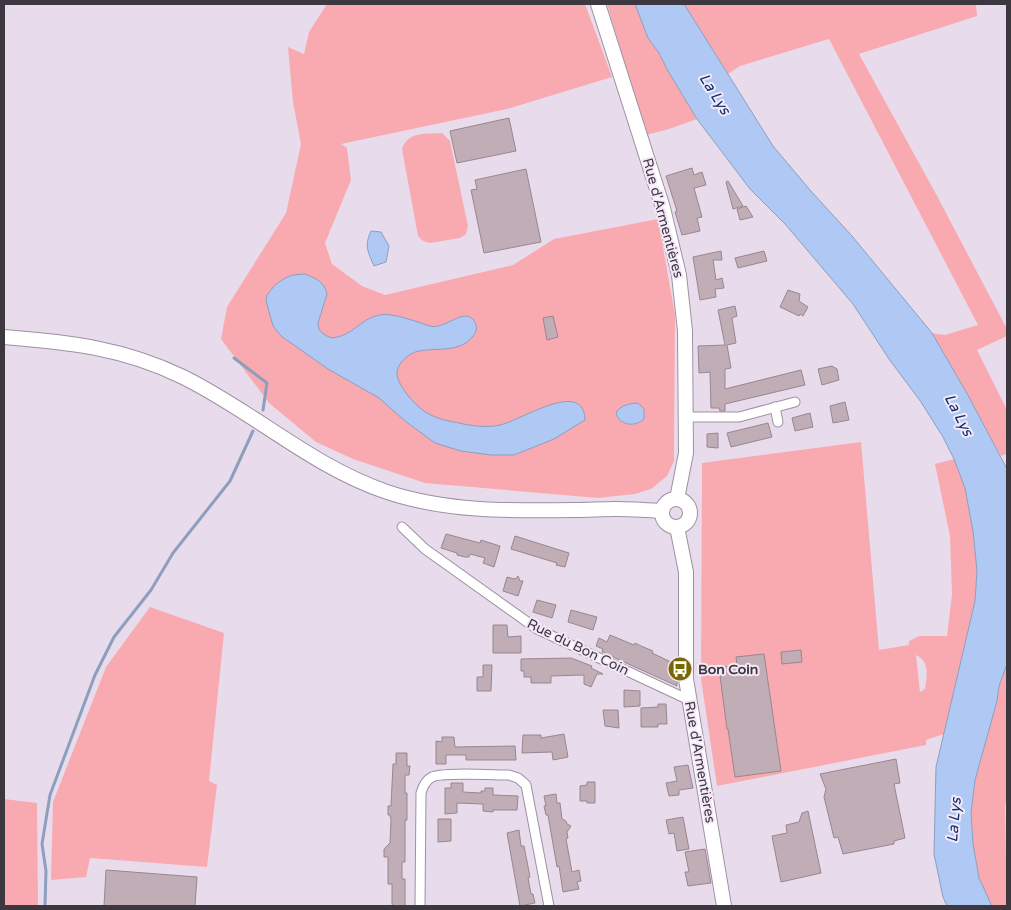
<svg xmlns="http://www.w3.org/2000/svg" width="1011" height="910" viewBox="0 0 1011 910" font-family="'Varela Round',sans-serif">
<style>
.green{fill:#f9aab0;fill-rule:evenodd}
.water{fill:#afc9f4;stroke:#8d9ebe}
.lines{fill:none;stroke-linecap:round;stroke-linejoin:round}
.stream{stroke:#8d9ebe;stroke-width:3}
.building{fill:#c0adb6;stroke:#998690}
.street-casing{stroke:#9d91a1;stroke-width:11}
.secondary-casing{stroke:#9d91a1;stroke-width:16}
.street{stroke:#fff;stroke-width:9}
.secondary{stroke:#fff;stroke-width:14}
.labels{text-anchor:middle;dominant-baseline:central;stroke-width:4;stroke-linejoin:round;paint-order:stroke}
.street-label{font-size:14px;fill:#3d383f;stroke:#f5e9f9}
.poi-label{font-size:14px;font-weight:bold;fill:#3d383f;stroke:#f5e9f9;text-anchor:start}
.water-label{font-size:15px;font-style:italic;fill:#0c316e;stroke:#f5e9f9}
</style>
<rect width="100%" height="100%" fill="#e8dcec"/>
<g class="green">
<polygon points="327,4 585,4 612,77 507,109 341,144 347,148 351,180 325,243 332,264 362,286 385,295 513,265 554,239 658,219 675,315 674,461 667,476 651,489 635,494 598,498 425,483 353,459 316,442 269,403 221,339 227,307 286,213 301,144 293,102 288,47 304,54 309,32"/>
<polygon points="607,4 635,4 648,38 659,53 668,71 697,119 669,129 646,135"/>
<polygon points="684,4 976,4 977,16 859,54 936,194 1007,329 1007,336 977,350 1007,410 1007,454 1001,456 932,333 945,335 978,325 829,39 740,66 728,74"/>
<path d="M442,133L450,141L468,226L466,234L460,238L430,243L423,241L418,236L402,149C408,131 426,134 442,133Z"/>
<path d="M861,442L879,650L909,645V641L919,636H947L952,594L950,536L935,464L954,459L965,488L973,531L977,571L975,601L944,734L926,740V745L717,786L701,679L702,463ZM916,655C930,661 927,677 925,689L920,692Z"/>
<polygon points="150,607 224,633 209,781 217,785 207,867 90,858 86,877 51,880 53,802 106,667"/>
<polygon points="1007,664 1007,793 1005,808 1007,906 992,906 979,878 973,844 971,813 975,780 997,701 999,686"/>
<polygon points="4,799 37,803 38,906 4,906"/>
</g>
<g class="water">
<polygon points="635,4 684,4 773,146 810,190 852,236 932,333 969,397 1007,469 1007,664 999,686 997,701 975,780 971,813 973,844 979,878 992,906 947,906 943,897 934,854 936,767 975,601 977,571 973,531 965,488 954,459 943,437 921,402 889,359 853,304 785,224 750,189 697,119 668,71 659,53 648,38"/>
<path d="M371,231L381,232L389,246L386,262L374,266C368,252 364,246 371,231Z"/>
<path d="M304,274C314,277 325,282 327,294L318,323C318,332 324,335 332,338C353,336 360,319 379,315C393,312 416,322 430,326C445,331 468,302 476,325C477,328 476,332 474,335C458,358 423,343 408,356C402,360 396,368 397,375C399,387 414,404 424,411C434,418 447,421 459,423C472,426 488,428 500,425C522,420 584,378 585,420L554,439L514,455H491L461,451L435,443L405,421L379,398L328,369L281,336L273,326L266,301L267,295L275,285L285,278L293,275Z"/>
<path d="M636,403L639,404L644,409V419C635,427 621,426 616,414C618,406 628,404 636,403Z"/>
</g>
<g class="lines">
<g class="stream">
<polyline points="234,358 267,383 263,410"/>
<polyline points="45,906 46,871 42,844 50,795 95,675 114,637 151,590 173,553 230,481 253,431"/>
</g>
</g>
<g class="building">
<polygon points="509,118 516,151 457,163 450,131"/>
<polygon points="692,168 694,175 702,172 706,185 694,188 702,217 697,218 700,231 682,235 675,212 677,211 666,176"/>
<polygon points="526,169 541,242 484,253 471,190 477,189 475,180"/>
<polygon points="728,181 743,206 733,209 726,182"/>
<polygon points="746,206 753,217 740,220 737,209"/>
<polygon points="721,251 722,260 713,260 716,280 722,278 724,288 715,289 716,297 700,300 693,257"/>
<polygon points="764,251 767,261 738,268 735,258"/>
<polygon points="788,290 800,294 799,301 808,307 803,316 800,314 799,316 780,307"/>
<polygon points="735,306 737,316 732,318 736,343 727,345 731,368 725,369 725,389 801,370 805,385 725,404 725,411 720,411 719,408 711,408 710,372 699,373 698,346 725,345 718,310"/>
<polygon points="553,316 558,337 547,340 543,318"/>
<polygon points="832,366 837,369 839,380 822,385 818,369"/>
<polygon points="845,402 849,420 833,423 830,406"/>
<polygon points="810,413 813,427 795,431 792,418"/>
<polygon points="768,423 772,437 731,447 727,433"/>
<polygon points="718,433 718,448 707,447 707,434"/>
<polygon points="446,534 480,543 481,540 500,546 494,567 483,563 485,558 470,554 469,557 465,557 457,555 457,553 441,548"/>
<polygon points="515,536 569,553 565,567 556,565 557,563 511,549"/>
<polygon points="518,576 520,581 523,581 518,596 503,591 507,577 515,579"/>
<polygon points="537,600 556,605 552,618 533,612"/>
<polygon points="571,610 597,617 593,630 568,622"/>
<polygon points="493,625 507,625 508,637 521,636 521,653 493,653"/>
<polygon points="610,635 634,645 635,643 641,646 653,651 652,653 671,662 677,661 677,686 602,652 603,649 596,646 599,638 607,642"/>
<polygon points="801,650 802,662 782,664 781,652"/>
<polygon points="764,654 781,771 735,777 728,729 727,729 719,668 737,665 736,657"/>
<polygon points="571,658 592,666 591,668 603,674 597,674 591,687 584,684 584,675 551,676 551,683 531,683 531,677 524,677 524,671 521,671 521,659"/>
<polygon points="483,665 492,665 491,691 477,691 477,677 483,677"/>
<polygon points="624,690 640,691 640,706 624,707"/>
<polygon points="658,704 666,704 667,724 658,724 658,727 641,727 641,708 658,707"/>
<polygon points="603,710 618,710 619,728 605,726"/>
<polygon points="564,734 568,757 553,760 552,752 522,753 523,735 541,735 541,738"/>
<polygon points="442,737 454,737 455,747 515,746 516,760 466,760 466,755 446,755 446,764 436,764 436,741 442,742"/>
<polygon points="396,753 407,753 407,766 410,766 409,775 405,775 405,793 407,793 407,820 405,820 405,862 402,862 402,879 405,879 405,906 393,906 392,904 392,884 388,884 388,857 384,857 384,849 390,843 391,820 390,815 388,815 388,806 391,806 393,764 396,764"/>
<polygon points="896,759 900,783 894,784 905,838 894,841 894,844 843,854 838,837 834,838 824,797 826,789 820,774"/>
<polygon points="688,765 693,788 679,790 679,795 669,796 666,783 677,781 674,767"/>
<polygon points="587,782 595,782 595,803 587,803 587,801 580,801 580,786 587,785"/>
<polygon points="451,783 463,783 463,792 481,793 481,791 485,791 485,788 493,788 493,795 518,796 517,810 493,810 493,812 483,811 483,804 457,803 457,813 445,814 445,788 451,788"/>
<polygon points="556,794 557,803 560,803 562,819 566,821 567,824 571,826 567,832 568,838 566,839 572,872 579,870 581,881 577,882 579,889 563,892 559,866 557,867 548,815 546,815 544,806 546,806 544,796"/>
<polygon points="808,811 821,873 781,882 772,836 787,833 786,825 799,822 802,813"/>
<polygon points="683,817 689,849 677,851 674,833 669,834 666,820"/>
<polygon points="438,819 451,819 451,841 438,842"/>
<polygon points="519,830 521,846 524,846 530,877 528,878 531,894 533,894 535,903 520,906 507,833"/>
<polygon points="705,849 711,883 688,886 685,872 689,872 685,852"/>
<polygon points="106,870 197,877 195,906 104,906"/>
</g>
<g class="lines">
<defs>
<g id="street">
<polyline points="775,407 778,422"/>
<polyline points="686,417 739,417 795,402"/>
<polyline points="402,527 425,549 537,629 689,700"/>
<path d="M420,906L421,793C423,786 426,780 432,777C442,772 494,775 509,775L518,778L526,785L549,906"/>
</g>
<g id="secondary">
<polyline points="598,4 663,208 679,275 685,331 686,453 677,499"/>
<path d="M4,337C68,342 124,348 183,377C254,412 311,466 387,492C447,512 512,511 574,510C588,510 602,509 616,509C631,509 646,510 661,511"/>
<circle cx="676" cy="513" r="14"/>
<polyline points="677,527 686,572 686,679 724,906"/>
</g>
</defs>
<use href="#street" class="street-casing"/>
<use href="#secondary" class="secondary-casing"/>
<use href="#street" class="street"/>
<use href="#secondary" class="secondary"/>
</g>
<defs>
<symbol id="bus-disc" viewBox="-11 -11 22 22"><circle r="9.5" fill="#776900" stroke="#f5e9f9"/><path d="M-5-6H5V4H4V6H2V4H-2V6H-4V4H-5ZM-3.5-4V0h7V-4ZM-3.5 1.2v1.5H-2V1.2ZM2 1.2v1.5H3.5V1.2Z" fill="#fff"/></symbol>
</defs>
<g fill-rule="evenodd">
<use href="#bus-disc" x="666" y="655" width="28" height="28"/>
</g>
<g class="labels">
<g class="street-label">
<text transform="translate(663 218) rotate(75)">Rue d'Armentières</text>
<text transform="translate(578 647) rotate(26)">Rue du Bon Coin</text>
<text transform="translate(700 762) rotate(80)">Rue d'Armentières</text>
</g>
<g class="poi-label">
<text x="698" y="669">Bon Coin</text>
</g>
<g class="water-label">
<text transform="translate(715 94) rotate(58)">La Lys</text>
<text transform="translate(959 415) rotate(63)">La Lys</text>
<text transform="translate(954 820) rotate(-85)">La Lys</text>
</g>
</g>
<rect width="1011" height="910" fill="none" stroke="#3d383f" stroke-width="10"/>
</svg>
